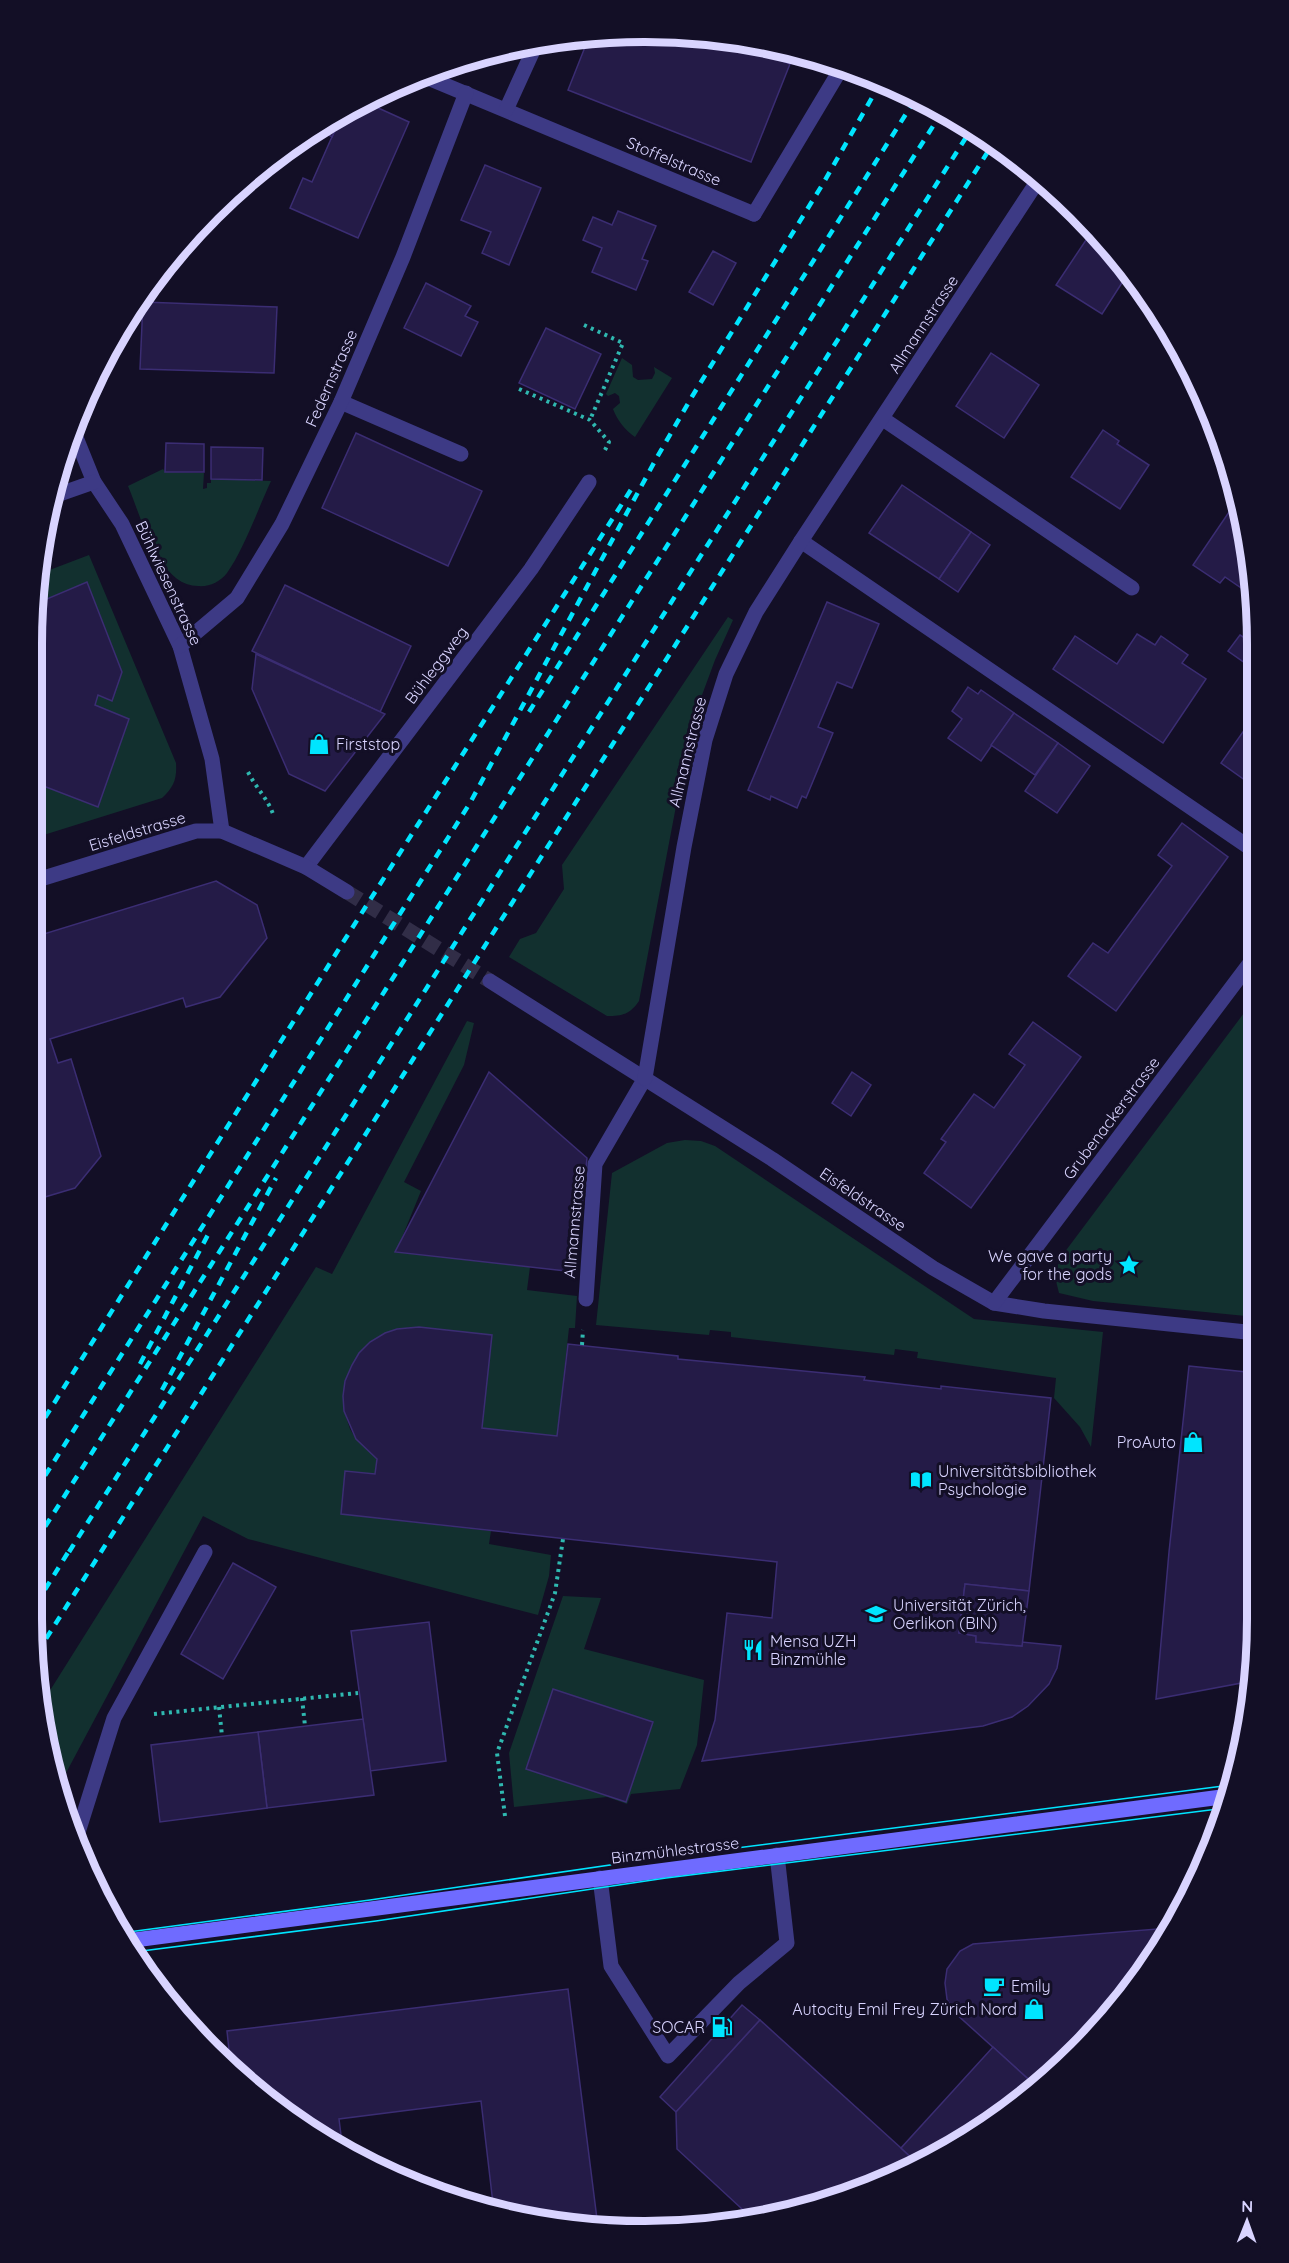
<svg xmlns="http://www.w3.org/2000/svg" width="1289" height="2263" viewBox="0 0 1289 2263" font-family="Quicksand,sans-serif">
<style>
.green{fill:#12302f}
.building{fill:#241b47;stroke:#3b2d73;stroke-width:1.5}
.lines{fill:none;stroke-linecap:round;stroke-linejoin:round}
.street-tunnel{stroke:#312d47;stroke-width:15;stroke-dasharray:15 8;stroke-linecap:butt}
.path{stroke:#2fb8b0;stroke-width:4;stroke-dasharray:3 4.5;stroke-linecap:butt}
.lane{stroke:#3d3a85;stroke-width:15}
.street{stroke:#3d3a85;stroke-width:15}
.secondary{stroke:#6f6bff;stroke-width:15}
.tram{stroke:#00e5ff;stroke-width:1.5}
.rail{stroke:#00e5ff;stroke-width:4.5;stroke-dasharray:9 8;stroke-linecap:butt}
.labels{text-anchor:middle;dominant-baseline:central;stroke-width:6;stroke-linejoin:round;paint-order:stroke}
.street-label{font-size:16px;fill:#d9d4ff;stroke:#130f26}
.poi-label{font-size:16px;fill:#d9d4ff;stroke:#130f26;text-anchor:start}
.rim{fill:none;stroke:#d9d4ff;stroke-width:8}
</style>
<rect width="100%" height="100%" fill="#130f26"/>
<g class="green">
<path d="M622,358L632,365L633,377L638,380L652,379L655,373L654,367L672,378L635,437C625,430 617,420 613,409L620,403L619,396L615,393L608,396L606,394Z"/>
<path d="M163,469L165,472L204,473L203,489L207,488V483H211V479L271,481C258,509 244,549 227,573C220,582 209,587 198,586C158,586 141,516 128,486Z"/>
<path d="M89,555L176,763C177,779 174,787 162,798L34,838L33,782L95,705L98,695L112,700L122,672L87,582L42,601L33,622V604L39,574Z"/>
<path d="M728,617L733,620L715,660L692,722L639,1001C630,1014 623,1016 607,1016L509,957L520,939L536,933L564,889L562,865Z"/>
<polygon points="1256,997 1256,1317 1093,1301 1059,1293 1054,1273 1064,1253"/>
<polygon points="467,1021 474,1023 464,1065 404,1182 421,1191 396,1252 530,1267 527,1290 577,1296 575,1328 569,1328 557,1436 482,1428 419,1327 397,1329 385,1333 359,1353 352,1365 345,1381 344,1411 350,1429 356,1439 377,1459 375,1474 341,1514 491,1531 489,1544 551,1555 549,1576 538,1615 248,1539 203,1516 58,1788 39,1708 316,1267 332,1274"/>
<polygon points="685,1140 701,1141 715,1146 974,1319 1103,1332 1091,1447 1080,1427 1054,1398 1056,1378 917,1358 918,1352 895,1349 894,1355 731,1337 731,1332 710,1330 709,1335 596,1325 612,1173 667,1143"/>
<polygon points="563,1596 601,1598 584,1649 704,1680 697,1745 680,1789 631,1794 627,1804 607,1797 514,1807 509,1753"/>
</g>
<g class="building">
<polygon points="644,32 728,40 790,64 751,162 568,90 589,37"/>
<polygon points="365,102 409,122 358,238 290,208 303,178 312,182 342,114"/>
<polygon points="342,114 332,137 318,127"/>
<polygon points="485,165 541,188 509,265 482,253 491,232 461,220"/>
<polygon points="618,211 656,226 642,259 648,261 636,290 592,272 602,248 583,240 593,217 612,225"/>
<polygon points="1088,237 1108,250 1127,275 1102,314 1056,285"/>
<polygon points="713,251 736,263 713,305 689,292"/>
<polygon points="426,283 471,306 465,316 478,322 461,356 404,328"/>
<polygon points="143,302 277,307 274,373 140,369"/>
<polygon points="546,328 601,354 575,409 519,383"/>
<polygon points="991,353 1039,385 1004,438 956,406"/>
<polygon points="1183,354 1192,376 1176,364"/>
<polygon points="1103,430 1119,441 1117,444 1149,465 1120,509 1071,477"/>
<polygon points="356,433 482,491 448,566 322,508"/>
<polygon points="166,443 204,444 204,472 165,472"/>
<polygon points="211,447 263,448 262,480 211,479"/>
<polygon points="902,485 971,532 939,579 869,533"/>
<polygon points="1229,512 1239,519 1252,584 1247,592 1225,577 1220,583 1193,565"/>
<polygon points="971,532 990,545 958,592 939,579"/>
<polygon points="87,582 122,672 112,701 98,695 95,705 129,719 98,807 33,782 33,622 42,601"/>
<polygon points="285,585 411,646 380,712 252,651"/>
<polygon points="827,602 879,624 852,688 837,682 818,727 833,733 806,798 802,796 797,808 771,796 770,800 748,790"/>
<polygon points="1137,634 1155,645 1161,636 1188,655 1182,663 1206,679 1163,743 1053,669 1075,636 1117,664"/>
<polygon points="1240,635 1256,645 1255,670 1228,651"/>
<polygon points="256,654 385,714 325,791 289,774 252,689"/>
<polygon points="968,687 978,694 981,690 1014,713 981,761 948,738 962,719 952,711"/>
<polygon points="1014,713 1058,743 1035,775 991,745"/>
<polygon points="1245,729 1256,737 1256,788 1221,763"/>
<polygon points="1058,743 1090,766 1057,813 1025,791"/>
<polygon points="1182,823 1228,857 1116,1011 1068,976 1093,943 1108,953 1172,866 1158,855"/>
<polygon points="216,881 257,905 267,938 220,997 186,1007 183,998 50,1039 58,1063 71,1059 101,1156 75,1188 35,1200 34,937"/>
<polygon points="1033,1022 1081,1057 971,1208 924,1173 946,1142 941,1139 974,1094 994,1108 1025,1065 1009,1054"/>
<polygon points="489,1072 587,1158 575,1272 395,1252"/>
<polygon points="852,1072 871,1085 851,1116 832,1103"/>
<polygon points="419,1327 492,1335 482,1428 557,1436 568,1344 678,1356 678,1359 865,1377 864,1380 941,1389 941,1386 1051,1398 1029,1591 965,1584 959,1633 976,1636 976,1642 1022,1646 1022,1642 1061,1646 1057,1668 1049,1684 1028,1706 1012,1717 983,1726 702,1761 715,1720 727,1613 772,1618 777,1562 341,1514 345,1471 375,1474 377,1459 356,1439 344,1411 343,1396 345,1381 352,1365 359,1353 370,1342 385,1333 397,1329"/>
<polygon points="1189,1366 1256,1373 1256,1659 1252,1681 1156,1699 1169,1552"/>
<polygon points="233,1563 276,1587 223,1679 181,1654"/>
<polygon points="965,1584 1029,1591 1022,1646 976,1642 976,1636 959,1633"/>
<polygon points="429,1622 446,1761 370,1771 351,1631"/>
<polygon points="553,1689 653,1722 626,1802 526,1769"/>
<polygon points="363,1719 374,1795 267,1808 258,1732"/>
<polygon points="258,1732 267,1808 160,1822 151,1745"/>
<polygon points="1169,1928 1154,1959 1105,2023 1037,2087 954,2012 947,1999 945,1983 947,1969 960,1951 973,1944"/>
<polygon points="568,1989 598,2227 565,2226 494,2212 481,2101 339,2119 343,2151 304,2128 231,2069 227,2031"/>
<polygon points="742,2005 760,2020 676,2112 660,2097"/>
<polygon points="760,2020 901,2148 917,2163 879,2185 755,2221 677,2149 676,2112"/>
<polygon points="993,2047 1037,2087 1018,2105 917,2163 901,2148"/>
</g>
<g class="lines">
<polyline class="street-tunnel" points="347,892 490,981"/>
<g class="path">
<polyline points="584,325 623,343 590,420"/>
<polyline points="519,389 590,420 609,442 603,454"/>
<path d="M248,772C256,788 269,800 274,817"/>
<polyline points="582,1345 583,1330"/>
<polyline points="302,1698 305,1726"/>
<polyline points="219,1707 222,1736"/>
<polyline points="154,1714 358,1693"/>
<polyline points="505,1816 497,1753 555,1593 563,1539"/>
</g>
<g class="lane">
<polyline points="754,214 842,67"/>
<polyline points="341,402 461,454"/>
<polyline points="883,419 1132,588"/>
<polyline points="801,541 1256,852"/>
<polyline points="586,1299 595,1164 645,1078"/>
<polyline points="75,1842 114,1718 205,1552"/>
<polyline points="600,1878 611,1966 668,2056 739,1983 787,1943 777,1855"/>
</g>
<g class="street">
<polyline points="421,75 754,214"/>
<polyline points="506,110 537,42"/>
<polyline points="73,430 94,482 122,524 180,646 212,759 222,831"/>
<polyline points="54,496 94,482"/>
<polyline points="180,646 237,598 282,524 341,402 403,257 466,93"/>
<polyline points="306,867 531,569 589,482"/>
<polyline points="34,881 196,831 222,831 306,867 347,892"/>
<polyline points="490,981 772,1159 933,1268 994,1303 1044,1311 1256,1333"/>
<polyline points="645,1078 684,847 705,740 726,674 756,612 801,541 1039,179"/>
<polyline points="994,1303 1256,955"/>
</g>
<polyline class="secondary" points="127,1941 1229,1796"/>
<g class="tram">
<polyline points="121,1933 370,1900 658,1858 1231,1785"/>
<polyline points="134,1952 376,1921 666,1878 1226,1808"/>
</g>
<g class="rail">
<polyline points="529,712 916,98"/>
<polyline points="140,1364 211,1229"/>
<polyline points="162,1390 276,1178"/>
<polyline points="36,1432 342,944 632,488"/>
<polyline points="36,1490 470,803 656,459 693,395 824,182 882,80"/>
<polyline points="36,1541 942,112"/>
<polyline points="69,1552 972,128"/>
<polyline points="36,1604 72,1546"/>
<polyline points="37,1653 994,142"/>
</g>
</g>
<defs>
<symbol id="shop-bare" viewBox="-9 -9 18 18"><path d="M-5-2.5h2.3a2.7 3.5 0 0 1 5.4 0H5L5.5 6h-11ZM-1.5-2.5h3a1.5 2.3 0 0 0-3 0Z" fill="#00e5ff" stroke="#130f26" stroke-width="2.5" paint-order="stroke"/></symbol>
<symbol id="sight-bare" viewBox="-9 -9 18 18"><path d="M0-6L1.8-2.2L6-1.7L2.9 1.2L3.7 5.4L0 3.3L-3.7 5.4L-2.9 1.2L-6-1.7L-1.8-2.2Z" fill="#00e5ff" stroke="#130f26" stroke-width="2.5" paint-order="stroke"/></symbol>
<symbol id="library-bare" viewBox="-9 -9 18 18"><path d="M-6-4Q-3-5.5-.7-3.5V5Q-3 3-6 4ZM6-4Q3-5.5 .7-3.5V5Q3 3 6 4Z" fill="#00e5ff" stroke="#130f26" stroke-width="2.5" paint-order="stroke"/></symbol>
<symbol id="university-bare" viewBox="-9 -9 18 18"><path d="M0-5L7-2L0 1L-7-2ZM-4 1L0 2.5L4 1V4Q0 6-4 4Z" fill="#00e5ff" stroke="#130f26" stroke-width="2.5" paint-order="stroke"/></symbol>
<symbol id="restaurant-bare" viewBox="-9 -9 18 18"><path d="M-5-6h1v4h1v-4h1v4h1v-4h1v5L-1.5 .5V6h-2V.5L-5-1ZM5-6V6H3V1.5H1.5Q1.5-4 5-6Z" fill="#00e5ff" stroke="#130f26" stroke-width="2.5" paint-order="stroke"/></symbol>
<symbol id="cafe-bare" viewBox="-9 -9 18 18"><path d="M-5.5-4.5H6V0H3Q3 3.5 0 3.5H-2.5Q-5.5 3.5-5.5 0ZM3-3.2v2h1.7v-2ZM-6 4.5H4V6H-6Z" fill="#00e5ff" stroke="#130f26" stroke-width="2.5" paint-order="stroke"/></symbol>
<symbol id="fuel-bare" viewBox="-9 -9 18 18"><path d="M-5.5-6h7V0h2V4h1.3V-2.5L3-4.5l.8-.8L6-3V5H2.5V1h-1V6h-7ZM-4.2-4.7v3.2H.2V-4.7Z" fill="#00e5ff" stroke="#130f26" stroke-width="2.5" paint-order="stroke"/></symbol>
</defs>
<g fill-rule="evenodd">
<use href="#shop-bare" x="304" y="729" width="30" height="30"/>
<use href="#sight-bare" x="1114" y="1250" width="30" height="30"/>
<use href="#shop-bare" x="1178" y="1427" width="30" height="30"/>
<use href="#library-bare" x="906" y="1465" width="30" height="30"/>
<use href="#university-bare" x="861" y="1599" width="30" height="30"/>
<use href="#restaurant-bare" x="738" y="1635" width="30" height="30"/>
<use href="#cafe-bare" x="979" y="1971" width="30" height="30"/>
<use href="#shop-bare" x="1019" y="1994" width="30" height="30"/>
<use href="#fuel-bare" x="707" y="2012" width="30" height="30"/>
</g>
<g class="labels">
<g class="street-label">
<text transform="translate(674 161) rotate(23)">Stoffelstrasse</text>
<text transform="translate(923 324) rotate(-57)">Allmannstrasse</text>
<text transform="translate(331 378) rotate(-66)">Federnstrasse</text>
<text transform="translate(169 583) rotate(65)">Bühlwiesenstrasse</text>
<text transform="translate(436 665) rotate(-53)">Bühleggweg</text>
<text transform="translate(687 752) rotate(-76)">Allmannstrasse</text>
<text transform="translate(137 831) rotate(-17)">Eisfeldstrasse</text>
<text transform="translate(1111 1118) rotate(-53)">Grubenackerstrasse</text>
<text transform="translate(863 1199) rotate(34)">Eisfeldstrasse</text>
<text transform="translate(574 1222) rotate(-85)">Allmannstrasse</text>
<text transform="translate(675 1850) rotate(-7)">Binzmühlestrasse</text>
</g>
<g class="poi-label">
<text x="336" y="744">Firststop</text>
<text x="1112" y="1256" text-anchor="end">We gave a party<tspan x="1112" dy="18">for the gods</tspan></text>
<text x="1176" y="1442" text-anchor="end">ProAuto</text>
<text x="938" y="1471">Universitätsbibliothek<tspan x="938" dy="18">Psychologie</tspan></text>
<text x="893" y="1605">Universität Zürich,<tspan x="893" dy="18">Oerlikon (BIN)</tspan></text>
<text x="770" y="1641">Mensa UZH<tspan x="770" dy="18">Binzmühle</tspan></text>
<text x="1011" y="1986">Emily</text>
<text x="1017" y="2009" text-anchor="end">Autocity Emil Frey Zürich Nord</text>
<text x="705" y="2027" text-anchor="end">SOCAR</text>
</g>
</g>
<path d="M0 0H1289V2263H0ZM644 42H645A602 602 0 0 1 1247 644V1619A602 602 0 0 1 645 2221H644A602 602 0 0 1 42 1619V644A602 602 0 0 1 644 42Z" fill="#130f26" fill-rule="evenodd"/>
<path class="rim" d="M644 42H645A602 602 0 0 1 1247 644V1619A602 602 0 0 1 645 2221H644A602 602 0 0 1 42 1619V644A602 602 0 0 1 644 42Z"/>
<g transform="translate(1247 2221) rotate(1)" stroke="#130f26" stroke-width="4.5" paint-order="stroke">
<path d="M0-4.5L10 22L0 15L-10 22Z" fill="#d9d4ff"/>
<text y="-9" font-size="16" font-weight="bold" text-anchor="middle" fill="#d9d4ff">N</text>
</g>
</svg>
